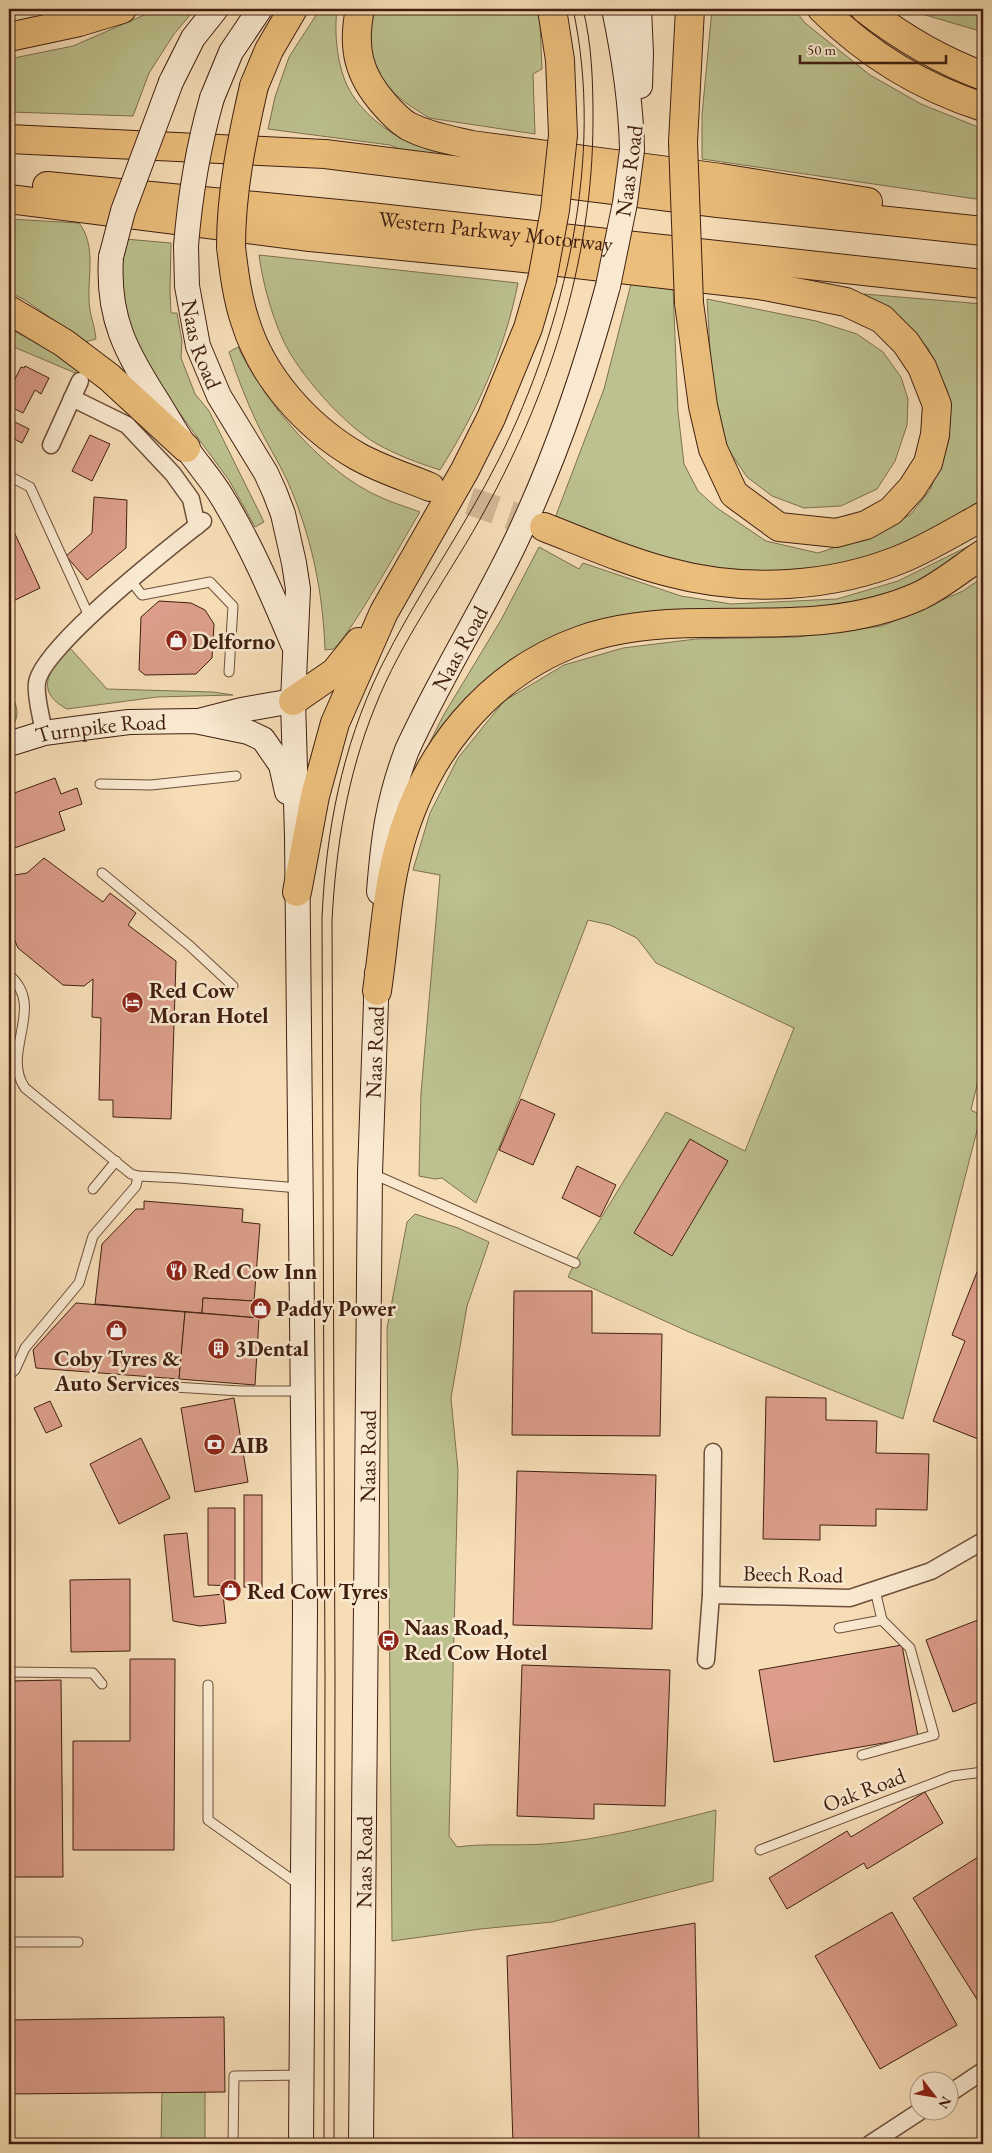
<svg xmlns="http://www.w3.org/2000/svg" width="992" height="2153" viewBox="0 0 992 2153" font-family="'EB Garamond',serif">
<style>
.green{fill:#bcc18e;stroke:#7e7050}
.building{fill:#dc9e8a;stroke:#411f11}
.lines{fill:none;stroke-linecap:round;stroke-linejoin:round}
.highway-tunnel{stroke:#d2b795;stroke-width:28;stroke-dasharray:28 14;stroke-linecap:butt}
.lane-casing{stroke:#6e4e3a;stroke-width:11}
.street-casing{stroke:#6e4e3a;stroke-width:19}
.secondary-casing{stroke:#411f11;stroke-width:26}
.highway-casing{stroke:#411f11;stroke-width:30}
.lane{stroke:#f9e9d0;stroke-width:9}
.street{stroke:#f9e9d0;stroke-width:16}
.secondary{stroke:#f9e9d0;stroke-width:24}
.highway{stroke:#ebbe7b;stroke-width:28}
.tram{stroke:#411f11;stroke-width:1}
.secondary-bridge-casing{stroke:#411f11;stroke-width:26;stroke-linecap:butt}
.highway-bridge-casing{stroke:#411f11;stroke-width:30;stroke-linecap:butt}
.secondary-bridge{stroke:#f9e9d0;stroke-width:24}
.highway-bridge{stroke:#ebbe7b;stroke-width:28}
.labels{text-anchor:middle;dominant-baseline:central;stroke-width:5;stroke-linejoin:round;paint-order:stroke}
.street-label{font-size:22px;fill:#411f11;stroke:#f9e9d0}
.poi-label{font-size:22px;font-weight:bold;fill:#411f11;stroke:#f9e9d0;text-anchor:start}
</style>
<rect width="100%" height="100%" fill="#f6ddb6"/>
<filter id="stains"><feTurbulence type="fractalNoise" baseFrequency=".004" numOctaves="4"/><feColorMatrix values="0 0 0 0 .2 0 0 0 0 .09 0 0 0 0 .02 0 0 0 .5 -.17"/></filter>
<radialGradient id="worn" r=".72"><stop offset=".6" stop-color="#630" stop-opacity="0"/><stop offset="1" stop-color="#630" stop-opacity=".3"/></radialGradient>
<g class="green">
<polygon points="158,9 195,9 174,34 149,73 133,116 9,112 9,59 73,46"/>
<path d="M320,9H337C334,34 337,68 350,91C363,114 392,137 417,145C438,153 463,154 485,158V163L407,152L390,145L268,129L275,97L289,57Z"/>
<polygon points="372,9 537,9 540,24 542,69 533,74 535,134 429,118 406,103 385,86 370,62 367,31"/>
<polygon points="712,9 794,9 805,23 870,75 921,104 983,129 983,200 702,159 702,115"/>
<polygon points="916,9 983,9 983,32 922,14"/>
<path d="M9,219L79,223C96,245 88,274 89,300C89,313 95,326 96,339L85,342L25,300L9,292Z"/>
<path d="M125,239L171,243L170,292L171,313H177L182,341L181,358L195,394L209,411L264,522L255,527L229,480L144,365C131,338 122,307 121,278C121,265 124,251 125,239Z"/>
<path d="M259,255L518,283C505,350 476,413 440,470C418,463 397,455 377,444C344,425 299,374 283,340C271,313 263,284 259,255Z"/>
<polygon points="631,284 673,288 678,412 684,464 698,491 717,508 766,541 818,553 879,533 911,514 930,490 949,439 947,390 928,348 904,322 864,294 983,304 983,499 931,530 863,560 796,573 731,572 678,565 555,518 604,389"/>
<polygon points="707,299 816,321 857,334 883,352 901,377 908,399 907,425 895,461 877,489 841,506 804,508 772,496 747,477 724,443 712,383"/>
<polygon points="9,328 52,352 82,373 80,375 9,345"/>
<path d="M238,347C265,403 323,472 380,497C393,503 407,507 420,512C407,533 347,641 333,649C330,650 328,649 325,650C323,591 311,534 287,480C278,461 266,442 257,423C246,400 237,376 229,352Z"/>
<polygon points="983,539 983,546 938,576 849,607 555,638 418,766 443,716 501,620 539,547 579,569 583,563 681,596 731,604 837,599 898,581"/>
<polygon points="983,577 983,1060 971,1110 981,1115 903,1419 689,1332 568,1277 579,1254 666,1112 745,1151 794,1028 656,963 637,938 610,925 588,920 519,1099 476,1203 442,1178 435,1179 419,1176 421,1093 440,875 413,870 430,813 458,758 504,701 564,665 623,648 696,639 797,637 882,626 963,591"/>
<path d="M69,647L107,689L213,692L233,695L157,697L67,709C33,691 50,669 69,647Z"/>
<path d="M13,697C18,710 20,719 9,729V701Z"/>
<path d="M415,1214L458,1228L489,1242L467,1306L451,1398L458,1470L449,1836L457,1847C486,1843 515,1846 545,1844C603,1840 660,1824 716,1810L713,1881L552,1922L480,1929L392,1941L387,1328L407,1222Z"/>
<polygon points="162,2091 205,2092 205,2144 161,2144"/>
</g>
<g class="building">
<polygon points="25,366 49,378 41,394 35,390 23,413 9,406 9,391 21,367 24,368"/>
<polygon points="9,419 29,429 22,443 14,439 9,449"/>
<polygon points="90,435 110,444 92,481 72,471"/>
<polygon points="94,497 127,500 126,548 87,580 66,556 92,533"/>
<polygon points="9,521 40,588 9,603"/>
<polygon points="159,601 191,603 205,610 214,624 212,658 196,674 145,675 139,670 141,617"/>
<polygon points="55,778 61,794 77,788 82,804 59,812 65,830 9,850 9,795"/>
<polygon points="44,858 103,902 110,893 136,913 128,925 176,961 171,1119 113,1117 113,1100 99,1100 101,1018 92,1017 93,979 84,986 63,985 18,948 13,936 9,937 9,876 27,873"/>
<polygon points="521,1099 555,1114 533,1165 499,1150"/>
<polygon points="690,1139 728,1161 672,1256 634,1233"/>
<polygon points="577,1166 616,1185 600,1217 562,1198"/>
<polygon points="144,1201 243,1209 242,1222 260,1224 254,1301 203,1298 202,1313 95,1304 102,1244 136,1209 144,1209"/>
<polygon points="983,1257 983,1441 933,1421 965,1341 952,1335"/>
<polygon points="514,1291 592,1291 592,1333 662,1334 660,1436 512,1435"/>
<polygon points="203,1298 254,1301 259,1318 202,1313"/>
<polygon points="76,1303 185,1312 179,1379 36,1368 33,1350"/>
<polygon points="185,1312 259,1318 255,1385 179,1379"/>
<polygon points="766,1397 826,1398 826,1420 877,1421 876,1453 929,1454 927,1510 876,1509 876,1526 820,1525 820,1540 763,1539"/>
<polygon points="234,1398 248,1482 195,1492 181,1408"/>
<polygon points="50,1401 62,1426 46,1433 34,1408"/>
<polygon points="141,1438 170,1498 119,1524 90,1464"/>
<polygon points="517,1471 656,1475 652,1629 513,1625"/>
<rect x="244" y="1495" width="18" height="92"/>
<polygon points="208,1508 235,1508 235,1586 208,1585"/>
<polygon points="187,1533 194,1597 223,1594 226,1623 200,1626 173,1621 164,1535"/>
<polygon points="130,1579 130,1651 71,1652 70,1580"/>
<polygon points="978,1620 983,1633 983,1700 953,1712 926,1640"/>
<polygon points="902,1645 918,1737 774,1762 759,1670"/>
<polygon points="130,1659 175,1659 174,1850 73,1850 73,1741 130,1741"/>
<polygon points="522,1665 670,1670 665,1806 594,1804 594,1819 517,1816"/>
<polygon points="61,1680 63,1877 9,1877 9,1681"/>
<polygon points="925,1792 943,1823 867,1869 864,1863 787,1909 769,1878 847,1831 851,1837"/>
<polygon points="983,1854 983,1998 978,2001 913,1898"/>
<polygon points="892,1912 957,2025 880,2069 815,1956"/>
<polygon points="695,1923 699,2144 513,2144 507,1956"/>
<polygon points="224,2017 225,2092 9,2094 9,2020"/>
</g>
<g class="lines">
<polyline class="highway-tunnel" points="430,487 544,527"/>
<defs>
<g id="lane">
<polyline points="9,476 30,487 89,616"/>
<polyline points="131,581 142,595 210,582 233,606 229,672"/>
<polyline points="100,784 151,785 236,776"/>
<polyline points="102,873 190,946 233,986"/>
<path d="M9,975C47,1007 0,1052 25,1088L131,1174L138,1176L179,1178L299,1188"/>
<polyline points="373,1174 575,1263"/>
<polyline points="93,1189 116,1161"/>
<polyline points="9,1375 15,1370 25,1348 79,1283 93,1236 136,1186 138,1176"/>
<polyline points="174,1387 240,1391 302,1391"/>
<polyline points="839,1628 882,1620 875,1590"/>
<polyline points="9,1672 93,1673 102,1684"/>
<polyline points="208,1685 208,1820 301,1886"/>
<polyline points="862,1755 934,1735 910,1648 882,1620"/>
<polyline points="760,1850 952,1776 983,1772"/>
<polyline points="9,1942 78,1942"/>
<polyline points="233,2144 234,2076 300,2075"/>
</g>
<g id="street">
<polyline points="72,398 127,425 173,474 191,499 197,526"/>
<polyline points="51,445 80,381"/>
<path d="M44,733C42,719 35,696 37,683C40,649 171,546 203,521"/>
<polyline points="711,1595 850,1598 931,1571 983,1541"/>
<polyline points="706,1660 711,1595 713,1452"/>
<polyline points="950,2093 983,2071"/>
<polyline points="870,2144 922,2110"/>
</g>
<g id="secondary">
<path d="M614,9C624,56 631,101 632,150"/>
<polyline points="639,9 641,53 640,86"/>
<polyline points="171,82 193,38 216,9"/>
<polyline points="212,98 231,52 260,9"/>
<path id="s1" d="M186,246L187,286L198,346L219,396L266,473L275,493L283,514L294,563L298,589L293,701L297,836L305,1609L301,2144"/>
<path d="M111,257C107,318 126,352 158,402C168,418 177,435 188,450C199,466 212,480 222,497C250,543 272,594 293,644"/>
<polyline points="202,720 241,710 293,701"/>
<path id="s2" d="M9,744L44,733L74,729L129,722L195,721L248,732L263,739L281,765L287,792"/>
<path id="s3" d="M379,892C383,839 388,800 407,750C439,680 480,615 514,545C554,462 584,375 608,286"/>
<path id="s4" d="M361,2144L370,1173L377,973"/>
</g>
<g id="highway">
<path d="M360,9C352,48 358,75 385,105C391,112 400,121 408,126C427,136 450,140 471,145L721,178L868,202"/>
<polyline points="552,9 560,60 563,135"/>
<path d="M822,9C868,55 921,87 983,107"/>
<path d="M865,9C901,37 940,60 983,76"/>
<polyline points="9,37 79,22 122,9"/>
<polyline points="254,86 269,50 293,9"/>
<polyline points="9,139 325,154 718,203 983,231"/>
<polyline points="683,142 690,9"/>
<path id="s5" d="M47,186L370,217L983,284"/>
<polyline points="9,199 310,237 533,259 759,285 846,302 882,319 906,343 922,367 937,405 935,435 928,463 912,488 891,511 866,525 836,533 779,527 734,494 713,449 703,406 689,303"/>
<path d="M231,247C234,272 237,297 245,321C262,377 307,427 357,456C380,469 406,477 430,487"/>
<polyline points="9,310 64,343 109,377 186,448"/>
<path d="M544,527C585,543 626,561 668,572C745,593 833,588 906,557C933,545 958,530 983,516"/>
<polyline points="293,701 335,672 359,642"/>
<polyline points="297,892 315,796 335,723 384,612 465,470 491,418 528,328 542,280"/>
<path d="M377,991C384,945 386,897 398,851C423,755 486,674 581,640C620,626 663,623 704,623C777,622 850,627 919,596C942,585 962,568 983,554"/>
</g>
</defs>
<use href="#lane" class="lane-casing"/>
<use href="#street" class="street-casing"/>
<use href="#secondary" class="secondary-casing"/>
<use href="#highway" class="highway-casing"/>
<use href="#lane" class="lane"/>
<use href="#street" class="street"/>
<use href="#secondary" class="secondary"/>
<use href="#highway" class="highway"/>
<g class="tram">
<path d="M324,2144L325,1678L322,917C326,831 342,747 380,669C415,597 463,531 499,459C565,326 605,156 573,9"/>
<path d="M334,2144L335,1679L332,920C336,847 347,776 375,707C401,641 444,583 479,521C548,398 593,262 593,120C593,82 592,45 583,9"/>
</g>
<defs>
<g id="secondary-bridge">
<path d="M186,246C190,196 198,147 212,98"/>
<polyline points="111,257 123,211 171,82"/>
<polyline points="608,286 625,203 632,150"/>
</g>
<g id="highway-bridge">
<polyline points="683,142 689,303"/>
<path d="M231,247C231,191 242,139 254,86"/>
<polyline points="542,280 555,210 563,135"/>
</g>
</defs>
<use href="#secondary-bridge" class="secondary-bridge-casing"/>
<use href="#highway-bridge" class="highway-bridge-casing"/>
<use href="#secondary-bridge" class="secondary-bridge"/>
<use href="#highway-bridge" class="highway-bridge"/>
</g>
<defs>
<symbol id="shop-disc" viewBox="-11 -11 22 22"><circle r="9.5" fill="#8f2418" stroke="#f9e9d0"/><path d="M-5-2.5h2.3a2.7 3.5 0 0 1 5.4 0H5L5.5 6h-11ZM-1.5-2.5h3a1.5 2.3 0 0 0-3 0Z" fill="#fff"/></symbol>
<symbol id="hotel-disc" viewBox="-11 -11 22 22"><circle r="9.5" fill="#8f2418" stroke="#f9e9d0"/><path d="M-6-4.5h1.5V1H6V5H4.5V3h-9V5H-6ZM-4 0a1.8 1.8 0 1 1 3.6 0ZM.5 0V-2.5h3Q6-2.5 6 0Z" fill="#fff"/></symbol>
<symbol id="restaurant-disc" viewBox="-11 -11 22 22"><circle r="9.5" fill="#8f2418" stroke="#f9e9d0"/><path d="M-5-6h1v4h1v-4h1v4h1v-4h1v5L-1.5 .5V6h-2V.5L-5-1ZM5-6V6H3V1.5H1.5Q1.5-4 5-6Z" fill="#fff"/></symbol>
<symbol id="building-disc" viewBox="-11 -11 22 22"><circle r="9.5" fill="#8f2418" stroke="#f9e9d0"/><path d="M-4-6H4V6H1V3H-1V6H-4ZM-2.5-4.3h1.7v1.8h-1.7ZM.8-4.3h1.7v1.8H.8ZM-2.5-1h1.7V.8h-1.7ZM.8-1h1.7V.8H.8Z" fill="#fff"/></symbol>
<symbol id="bank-disc" viewBox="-11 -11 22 22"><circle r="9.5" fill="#8f2418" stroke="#f9e9d0"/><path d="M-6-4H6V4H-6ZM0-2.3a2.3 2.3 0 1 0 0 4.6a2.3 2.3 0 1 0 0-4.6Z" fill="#fff"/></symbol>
<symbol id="bus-disc" viewBox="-11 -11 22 22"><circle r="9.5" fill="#8f2418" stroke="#f9e9d0"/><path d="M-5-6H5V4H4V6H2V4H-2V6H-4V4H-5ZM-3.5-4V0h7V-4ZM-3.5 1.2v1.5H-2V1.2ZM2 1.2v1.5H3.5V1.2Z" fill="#fff"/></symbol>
</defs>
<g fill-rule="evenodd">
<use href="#shop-disc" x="164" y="628" width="25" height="25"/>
<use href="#hotel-disc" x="120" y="990" width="25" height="25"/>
<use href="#restaurant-disc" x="164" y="1258" width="25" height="25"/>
<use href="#shop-disc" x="248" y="1296" width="25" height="25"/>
<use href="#shop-disc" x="104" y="1318" width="25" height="25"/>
<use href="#building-disc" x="206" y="1336" width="25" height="25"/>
<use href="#bank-disc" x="202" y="1432" width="25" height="25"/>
<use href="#shop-disc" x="218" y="1578" width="25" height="25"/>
<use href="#bus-disc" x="376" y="1628" width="25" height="25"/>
</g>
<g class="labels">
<g class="street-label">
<text transform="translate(629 171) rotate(-82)">Naas Road</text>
<text stroke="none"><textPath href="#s5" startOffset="451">Western Parkway Motorway</textPath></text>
<text stroke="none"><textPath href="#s1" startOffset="100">Naas Road</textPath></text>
<text stroke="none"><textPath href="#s3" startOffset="260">Naas Road</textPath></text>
<text stroke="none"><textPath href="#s2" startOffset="94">Turnpike Road</textPath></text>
<text stroke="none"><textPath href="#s4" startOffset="1092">Naas Road</textPath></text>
<text stroke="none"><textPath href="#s4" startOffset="688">Naas Road</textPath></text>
<text transform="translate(793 1574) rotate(1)">Beech Road</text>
<text transform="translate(864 1790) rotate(-21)">Oak Road</text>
<text stroke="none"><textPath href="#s4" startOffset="282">Naas Road</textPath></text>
</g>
<g class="poi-label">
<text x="192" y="641">Delforno</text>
<text x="149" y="990">Red Cow<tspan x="149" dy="25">Moran Hotel</tspan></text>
<text x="193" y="1271">Red Cow Inn</text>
<text x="276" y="1308">Paddy Power</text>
<text x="235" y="1348">3Dental</text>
<text x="117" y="1358" text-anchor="middle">Coby Tyres &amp;<tspan x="117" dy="25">Auto Services</tspan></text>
<text x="231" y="1445">AIB</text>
<text x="247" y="1591">Red Cow Tyres</text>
<text x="404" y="1627">Naas Road,<tspan x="404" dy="25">Red Cow Hotel</tspan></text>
</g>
</g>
<rect width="992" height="2153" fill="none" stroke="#f6ddb6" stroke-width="30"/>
<rect x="10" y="10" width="972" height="2133" fill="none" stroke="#411f11" stroke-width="2.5"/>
<rect x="15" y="15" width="962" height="2123" fill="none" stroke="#411f11"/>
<g transform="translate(934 2096) rotate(121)"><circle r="24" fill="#f9e9d0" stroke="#af9884"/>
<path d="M0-4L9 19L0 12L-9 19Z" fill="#8f2418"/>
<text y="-8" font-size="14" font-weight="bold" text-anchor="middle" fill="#411f11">N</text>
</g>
<path d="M800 55v8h146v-8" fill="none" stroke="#411f11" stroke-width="2.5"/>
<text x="807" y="55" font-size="15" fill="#411f11" stroke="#f9e9d0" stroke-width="4" paint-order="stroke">50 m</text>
<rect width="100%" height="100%" filter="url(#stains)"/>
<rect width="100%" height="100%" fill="url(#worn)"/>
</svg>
